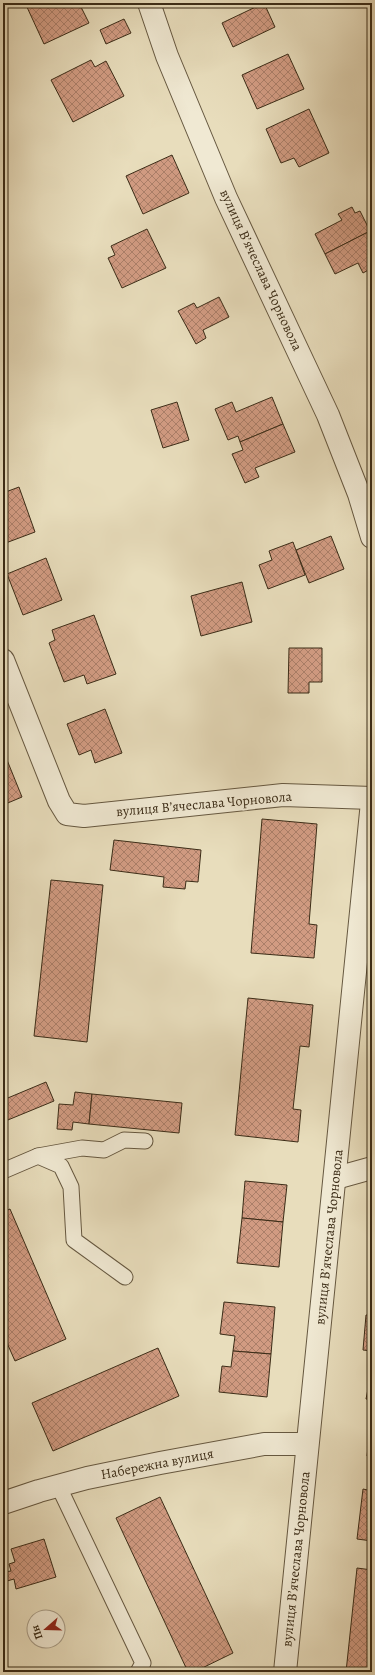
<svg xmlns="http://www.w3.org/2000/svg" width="375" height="1675" viewBox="0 0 375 1675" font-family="Alegreya,serif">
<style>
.building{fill:url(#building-cross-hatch);stroke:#3b2c17}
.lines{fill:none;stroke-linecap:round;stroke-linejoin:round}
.lane-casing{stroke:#665840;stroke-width:17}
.street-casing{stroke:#665840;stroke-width:24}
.lane{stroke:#f0e9d3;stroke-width:15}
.street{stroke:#f0e9d3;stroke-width:22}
.labels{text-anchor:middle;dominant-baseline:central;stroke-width:4;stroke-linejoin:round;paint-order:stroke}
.street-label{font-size:14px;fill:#3b2c17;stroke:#f0e9d3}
</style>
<defs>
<pattern id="building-cross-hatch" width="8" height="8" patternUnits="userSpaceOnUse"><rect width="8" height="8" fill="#d19b82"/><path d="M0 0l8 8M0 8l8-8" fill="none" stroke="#ab7f69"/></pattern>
</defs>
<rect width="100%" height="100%" fill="#e8ddbc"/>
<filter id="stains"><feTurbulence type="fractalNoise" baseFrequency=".005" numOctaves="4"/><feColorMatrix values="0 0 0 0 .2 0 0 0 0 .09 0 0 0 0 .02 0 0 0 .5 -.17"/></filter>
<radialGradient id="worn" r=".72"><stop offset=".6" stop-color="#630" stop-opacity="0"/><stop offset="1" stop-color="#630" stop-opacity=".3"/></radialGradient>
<g class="building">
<polygon points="31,3 79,3 89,23 44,44 26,5"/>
<polygon points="264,3 275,27 233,47 222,23"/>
<polygon points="124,19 131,33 106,44 100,30"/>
<polygon points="288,54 304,89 257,109 242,75"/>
<polygon points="91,60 95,67 106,61 124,96 73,122 51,80"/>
<polygon points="309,109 329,153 299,167 294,158 281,163 266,129"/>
<polygon points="172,155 189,193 143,214 126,176"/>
<polygon points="352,207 355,213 360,211 370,231 325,254 315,234 342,220 338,214"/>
<polygon points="147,229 166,268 122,288 108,258 115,255 111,246"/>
<polygon points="370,231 372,234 372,268 363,273 358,263 335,274 325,254"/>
<polygon points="219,297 229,317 203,330 206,338 196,344 178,311 194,303 197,308"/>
<polygon points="272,397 283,424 240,442 238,436 228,440 215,409 232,402 236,412"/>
<polygon points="177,402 189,440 163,448 151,410"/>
<polygon points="283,424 295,452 255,468 259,477 245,483 232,454 243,450 240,442"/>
<polygon points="19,487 35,532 3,544 3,493"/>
<polygon points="331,536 344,569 309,583 296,550"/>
<polygon points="293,542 305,575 268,589 259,565 272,560 269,551"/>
<polygon points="46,558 62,600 23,615 7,574"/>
<polygon points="242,582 252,622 201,636 191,596"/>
<polygon points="94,615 116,674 87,684 84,675 64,682 49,643 55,640 52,630"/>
<polygon points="289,648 322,648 322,682 309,682 309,693 288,693"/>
<polygon points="105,709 122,753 95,763 91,750 79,755 67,724"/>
<polygon points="5,755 22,797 3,805 3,756"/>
<polygon points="262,819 317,824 309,924 317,925 314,958 251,953"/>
<polygon points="114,840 201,850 198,882 186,881 185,889 163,887 164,877 110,870"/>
<polygon points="51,880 103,885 87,1042 34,1036"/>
<polygon points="248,998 313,1005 309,1047 300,1046 293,1109 301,1110 298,1142 235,1135"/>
<polygon points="46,1082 54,1101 3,1122 3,1100"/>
<polygon points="75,1092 92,1094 89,1124 73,1122 72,1130 57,1129 59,1104 73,1105"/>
<polygon points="92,1094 182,1103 179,1133 89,1124"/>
<polygon points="245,1181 287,1185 283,1222 242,1218"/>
<polygon points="10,1209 66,1339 15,1361 3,1334 3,1212"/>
<polygon points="242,1218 283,1222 279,1267 237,1263"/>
<polygon points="224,1302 275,1307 271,1354 233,1351 235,1336 220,1334"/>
<polygon points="366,1315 372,1315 372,1351 363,1350"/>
<polygon points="158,1348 179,1396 53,1451 32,1403"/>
<polygon points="233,1351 271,1354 267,1397 219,1392 222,1366 231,1367"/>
<polygon points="368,1389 372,1389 372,1400 366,1399"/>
<polygon points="371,1422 372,1422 372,1457 367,1456"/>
<polygon points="363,1489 372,1491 372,1541 357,1539"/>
<polygon points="160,1497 233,1653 194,1672 188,1672 116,1518"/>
<polygon points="44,1539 56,1577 16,1589 14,1579 7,1581 4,1572 11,1571 9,1564 15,1562 11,1549"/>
<polygon points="357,1568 372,1570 372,1672 346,1672"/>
</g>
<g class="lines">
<defs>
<g id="lane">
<polyline points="38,1156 61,1166 71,1187 74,1240 125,1277"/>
<polyline points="3,1171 38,1156 82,1148 104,1150 124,1140 145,1141"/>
<polyline points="58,1485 143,1663 138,1672"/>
</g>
<g id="street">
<polyline points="149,3 167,56 226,198 328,415 359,494 372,537"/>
<polyline points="3,660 59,801 67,814 84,816 283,795 372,798"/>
<polyline points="336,1178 372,1168"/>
<polyline points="3,1503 39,1491 87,1478 160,1463 264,1444 307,1444"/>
<polyline points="285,1672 372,802"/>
</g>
</defs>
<use href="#lane" class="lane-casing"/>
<use href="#street" class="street-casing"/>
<use href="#lane" class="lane"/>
<use href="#street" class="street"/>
</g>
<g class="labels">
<g class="street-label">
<text transform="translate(261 270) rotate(65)">вулиця Вʼячеслава Чорновола</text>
<text transform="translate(204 804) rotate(-5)">вулиця Вʼячеслава Чорновола</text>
<text transform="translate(329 1237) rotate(-84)">вулиця Вʼячеслава Чорновола</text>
<text transform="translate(157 1464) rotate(-11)">Набережна вулиця</text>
<text transform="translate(296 1559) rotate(-84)">вулиця Вʼячеслава Чорновола</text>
</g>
</g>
<rect width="375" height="1675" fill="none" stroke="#e8ddbc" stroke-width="16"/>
<rect x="4" y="4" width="367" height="1667" fill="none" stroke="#3b2c17" stroke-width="2"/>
<rect x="8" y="8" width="359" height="1659" fill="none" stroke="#3b2c17"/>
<g transform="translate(46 1629) rotate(250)"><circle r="19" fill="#f0e9d3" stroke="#a89d88"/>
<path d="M0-3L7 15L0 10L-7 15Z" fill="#8f2418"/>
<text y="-6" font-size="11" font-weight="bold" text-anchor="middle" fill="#3b2c17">Пн</text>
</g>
<rect width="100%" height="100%" filter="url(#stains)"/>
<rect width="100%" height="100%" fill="url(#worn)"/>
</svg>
